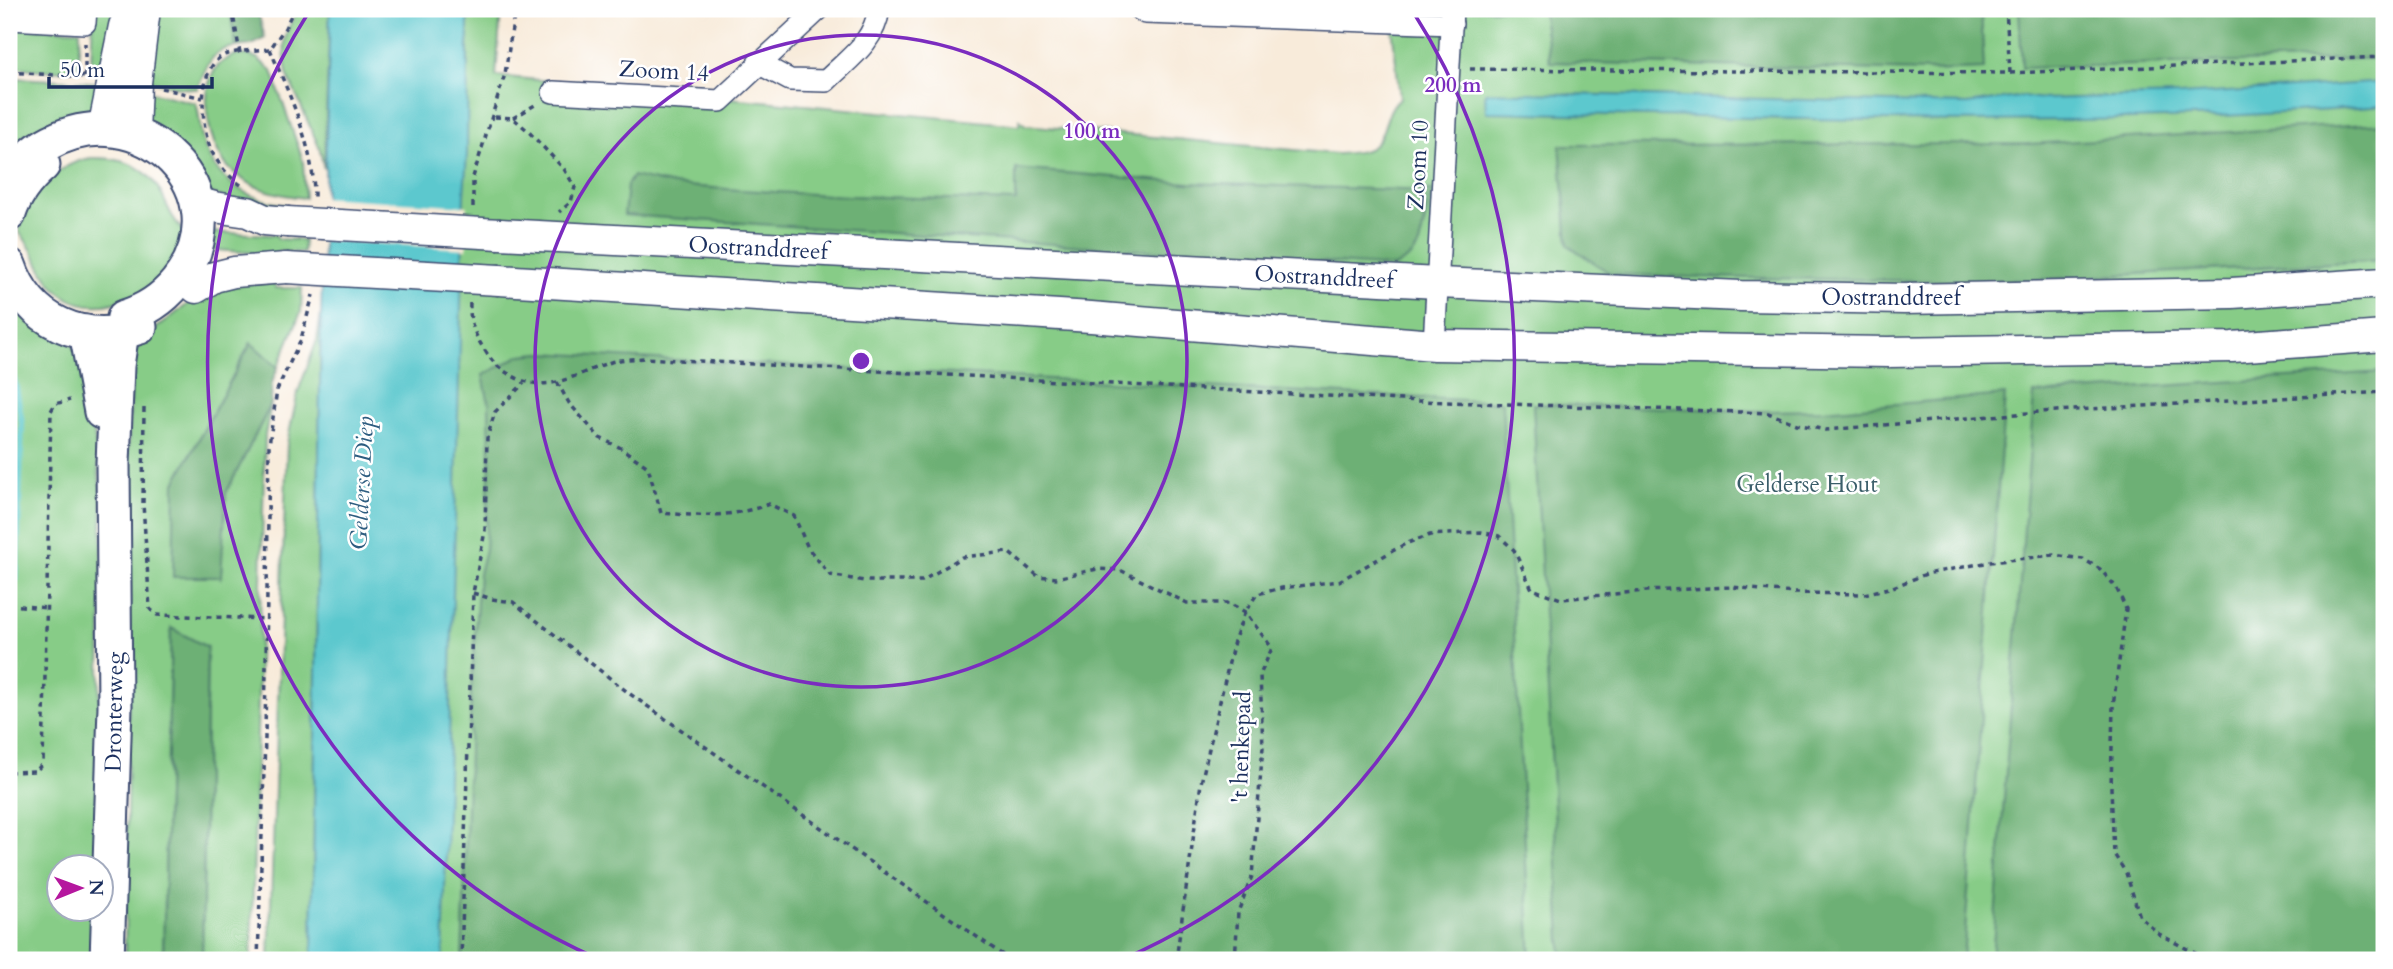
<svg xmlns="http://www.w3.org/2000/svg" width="2393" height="969" viewBox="0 0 2393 969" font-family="Cardo,serif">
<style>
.green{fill:#87cc87;stroke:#517e72;stroke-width:2}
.forest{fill:#6db074;stroke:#447069;stroke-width:2}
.water{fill:#5bc8ce;stroke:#3b7c96;stroke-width:2}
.pier{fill:#f8ebda}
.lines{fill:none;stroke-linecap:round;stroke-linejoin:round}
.stream{stroke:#5bc8ce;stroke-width:6}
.street-casing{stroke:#3c4b71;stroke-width:24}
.secondary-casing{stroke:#3c4b71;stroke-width:33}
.primary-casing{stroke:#3c4b71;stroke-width:37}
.path{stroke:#3c4b71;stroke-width:3.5;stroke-dasharray:5 5;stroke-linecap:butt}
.street{stroke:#fff;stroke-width:21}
.secondary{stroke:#fff;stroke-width:30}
.primary{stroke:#fff;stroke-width:33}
.secondary-bridge-casing{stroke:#3c4b71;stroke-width:33;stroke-linecap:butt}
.secondary-bridge{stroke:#fff;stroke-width:30}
.ring{fill:none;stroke:#7b2cbf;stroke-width:3.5}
.labels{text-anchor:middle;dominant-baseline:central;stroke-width:5;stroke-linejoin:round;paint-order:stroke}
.street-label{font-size:23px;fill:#1b2f5e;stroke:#fff}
.park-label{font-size:23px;fill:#3b5e6a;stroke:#fff}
.water-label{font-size:24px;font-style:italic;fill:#2e5d80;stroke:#fff}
.centre{fill:#7b2cbf;stroke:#fff;stroke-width:3.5}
.ring-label{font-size:21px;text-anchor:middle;font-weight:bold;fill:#7b2cbf;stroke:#fff;stroke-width:5;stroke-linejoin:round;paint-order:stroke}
</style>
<rect width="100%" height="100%" fill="#fff"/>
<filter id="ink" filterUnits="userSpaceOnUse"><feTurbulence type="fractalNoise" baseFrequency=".0143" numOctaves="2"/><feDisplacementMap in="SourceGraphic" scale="14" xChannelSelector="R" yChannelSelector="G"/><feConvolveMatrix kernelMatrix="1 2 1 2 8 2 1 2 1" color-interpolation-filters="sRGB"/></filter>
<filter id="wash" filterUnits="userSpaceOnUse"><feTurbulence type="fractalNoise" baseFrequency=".00686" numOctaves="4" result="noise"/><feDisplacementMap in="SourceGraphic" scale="28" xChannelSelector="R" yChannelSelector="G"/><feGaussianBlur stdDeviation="1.57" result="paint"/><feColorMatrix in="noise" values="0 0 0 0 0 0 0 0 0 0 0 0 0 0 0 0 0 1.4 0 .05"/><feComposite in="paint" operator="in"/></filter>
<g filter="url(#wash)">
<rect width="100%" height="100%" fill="#f8ebda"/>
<g class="green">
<polygon points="93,9 121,9 109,73 96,71 91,66"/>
<path d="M151,9H230L236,47C210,48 206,70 197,89L181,88L143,79Z"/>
<path d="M300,9H330L324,169L319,147L287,74C282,46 283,31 300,9Z"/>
<path d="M473,9H501L496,76L1019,125L1020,120L1025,125L1337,154C1373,151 1377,151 1388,116C1391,108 1394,103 1400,98L1390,9H2384V960H411L468,73V18Z"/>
<path d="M9,27L80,30L78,65C65,76 26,68 9,66Z"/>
<path d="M235,55H248L257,58L272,71L303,161L305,198C277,195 250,189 230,169C209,149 197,91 217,67C222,61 228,58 235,55Z"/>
<path d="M9,78C41,79 74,80 106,84L97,103L87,114L9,165Z"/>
<path d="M142,90L196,103C200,114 199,128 203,141C214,180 248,200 286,205V207L246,205L210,193L154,130L146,115Z"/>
<path d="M91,158C120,157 147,165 161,193C168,207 172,219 183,230C181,248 169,270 157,283C153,288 144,291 138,294C116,305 89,311 66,297C41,281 38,253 19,232C26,195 54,165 91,158Z"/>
<polygon points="207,232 276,235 278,239 304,240 303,253 278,251 278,255 205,249"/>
<polygon points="274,281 276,288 302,288 301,312 278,367 250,344 175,483 220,577 226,493 271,404 265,435 251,960 202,960 207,647 171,629 163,960 125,960 130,590 128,450 133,353 150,333 209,288"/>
<polygon points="9,286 74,347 88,382 102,501 102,596 95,867 60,867 60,909 94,910 92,960 9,960"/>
<polygon points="321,314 312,960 269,960 287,443 298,392 317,340"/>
</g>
<g class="forest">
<polygon points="230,9 257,9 265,38 252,45 236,47"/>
<polygon points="1542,9 1981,9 1984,69 1929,71 1550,62"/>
<polygon points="2019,9 2384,9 2384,58 2022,68"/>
<polygon points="2384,123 2384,260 2032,280 1943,281 1690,277 1611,274 1568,245 1560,145 2028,144"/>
<polygon points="1016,169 1189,183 1432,191 1419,245 1412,256 1395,267 624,215 627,185 633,176 674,185 740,190 849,196 1016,201"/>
<polygon points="251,343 278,367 272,383 271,404 226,493 221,577 173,577 175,483"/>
<polygon points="540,353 1502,402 1531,960 462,960 471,692 479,574 485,549 490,463 489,404 483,375 521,355"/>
<polygon points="2384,372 2384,960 1992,960 2034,394"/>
<polygon points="2005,395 1963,960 1562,960 1533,404 1765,411 1823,410"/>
<polygon points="171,628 207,647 202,960 163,960"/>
</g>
<g class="water">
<polygon points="330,9 473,9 468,18 467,155 464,194 443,960 312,960 321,314"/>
<path d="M2384,82V106C2085,130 1786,119 1486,112L1485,92L1967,104L2024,96L2041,99L2180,95Z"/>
</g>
<polygon class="pier" points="320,197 467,206 467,249 319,240"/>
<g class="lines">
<g class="stream">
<polyline points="9,368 15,383 22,423 16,579"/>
<polyline points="11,746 14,634"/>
</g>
</g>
</g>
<g filter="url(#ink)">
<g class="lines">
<defs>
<g id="street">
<polyline points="1140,9 1145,13 1452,24"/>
<polyline points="9,19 85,23 86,9"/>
<path d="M758,63L790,80L826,81C849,58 874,43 879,9"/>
<polyline points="553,92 720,101 819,9"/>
<polyline points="1434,345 1452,9"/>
</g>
<g id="secondary">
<polyline points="103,129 124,26"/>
<polyline points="134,133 136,83 145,9"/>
<polyline points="196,202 214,207 248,212 265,220 287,222"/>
<polyline points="500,234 1438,283 1741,296 1904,299 2232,293 2384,283"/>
<polyline points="499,280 1091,317 1434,345 1888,352 2232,347 2384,336"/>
<polyline points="196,288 214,277 234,272 286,268"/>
</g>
<g id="primary">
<path d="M9,177C21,165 30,153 45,145C141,89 246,194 177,282C163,299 145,311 124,317L117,366L113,463L115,706L107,960"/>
<path d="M9,214C15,194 27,179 43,165"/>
<path d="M9,265C28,322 83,346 140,327"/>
<polyline points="86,332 101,412"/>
</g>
</defs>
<use href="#street" class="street-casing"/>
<use href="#secondary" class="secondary-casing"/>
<use href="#primary" class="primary-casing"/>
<g class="path">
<polyline points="232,9 240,53"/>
<path d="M270,49C290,97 315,147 314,200"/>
<polyline points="1470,69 2010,73 2006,9"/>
<polyline points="9,72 87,77"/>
<polyline points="2010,73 2384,57"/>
<polyline points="85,77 85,43"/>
<polyline points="161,88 203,98"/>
<polyline points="495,117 513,118 527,130 564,169 575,187 571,202 559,212"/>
<polyline points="513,118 535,105"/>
<path d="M241,185C229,177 219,165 212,152C201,130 196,71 222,56C231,51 258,50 270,49L285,28L294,9"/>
<polyline points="473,207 473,177 505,74 515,9"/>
<path d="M470,303C469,322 475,336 486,352C493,363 499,368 509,374C547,397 574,374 611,362C621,359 633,359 643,358L1419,401L1768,413L1797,424L1825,430L2039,412L2384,392"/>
<path d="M557,382L569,403L600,438L621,448L648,467L661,513C700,516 731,518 769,504L794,516L808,548L830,575L864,581H922L962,557L1008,552L1038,576L1056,578L1097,569L1120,570L1187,603H1229L1245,612L1272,648L1260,675L1263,747L1252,876L1238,912L1235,960"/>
<polyline points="144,408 143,504 150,609 157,615 266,619"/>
<polyline points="473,593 492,599 513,602 630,694 1010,960"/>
<polyline points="9,605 47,608"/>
<polyline points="9,772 36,771 43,763 51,411 55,404 70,400"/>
<polyline points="258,960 265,738 269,445 277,390 301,339 313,295"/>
<polyline points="461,960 473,593 485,531 487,438 495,412 524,383"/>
<polyline points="1176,960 1201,783 1234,641 1245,612 1257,594 1282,588 1339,581 1405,544 1430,535 1481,532 1499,536 1514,550 1532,589 1561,599 1646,591 1732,587 1793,593 1864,594 1893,587 1926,574 1990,562 2054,555 2083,559 2100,569 2116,587 2126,609 2113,706 2111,788 2114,854 2126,873 2140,917 2159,934 2208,960"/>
</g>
<use href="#street" class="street"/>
<use href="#secondary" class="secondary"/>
<use href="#primary" class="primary"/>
<defs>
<g id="secondary-bridge">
<polyline points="287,222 500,234"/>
<polyline points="286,268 499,280"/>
</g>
</defs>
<use href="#secondary-bridge" class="secondary-bridge-casing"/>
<use href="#secondary-bridge" class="secondary-bridge"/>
</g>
</g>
<g class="ring">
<circle cx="861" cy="361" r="326"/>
<path d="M601 960A653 653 0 0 1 310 10M1412 10A653 653 0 0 1 1121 960"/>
</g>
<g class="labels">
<g class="street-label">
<text transform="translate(664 71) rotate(3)">Zoom 14</text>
<text transform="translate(1418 165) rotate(-87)">Zoom 10</text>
<text transform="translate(758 248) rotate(3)">Oostranddreef</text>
<text transform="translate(1324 277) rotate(3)">Oostranddreef</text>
<text x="1891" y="297">Oostranddreef</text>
<text transform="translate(114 712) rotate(-89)">Dronterweg</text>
<text transform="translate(1241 747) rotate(-88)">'t henkepad</text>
</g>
<g class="park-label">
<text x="1807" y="484">Gelderse Hout</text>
</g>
<g class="water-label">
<text transform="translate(362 483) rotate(-87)">Gelderse Diep</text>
</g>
</g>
<circle cx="861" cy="361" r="10" class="centre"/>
<g class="ring-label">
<text x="1453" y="92">200 m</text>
<text x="1092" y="138">100 m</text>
</g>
<rect width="2393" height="969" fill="none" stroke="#fff" stroke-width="35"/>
<g transform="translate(80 888) rotate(89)"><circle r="33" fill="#ffffff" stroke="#a4acbf" stroke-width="2"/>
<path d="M0-5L12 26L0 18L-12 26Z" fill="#b5179e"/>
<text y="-10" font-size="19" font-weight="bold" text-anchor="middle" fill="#1b2f5e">N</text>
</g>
<path d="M49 77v10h163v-10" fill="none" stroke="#1b2f5e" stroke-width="3.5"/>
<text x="60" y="77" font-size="21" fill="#1b2f5e" stroke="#ffffff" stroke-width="5" paint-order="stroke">50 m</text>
</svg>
